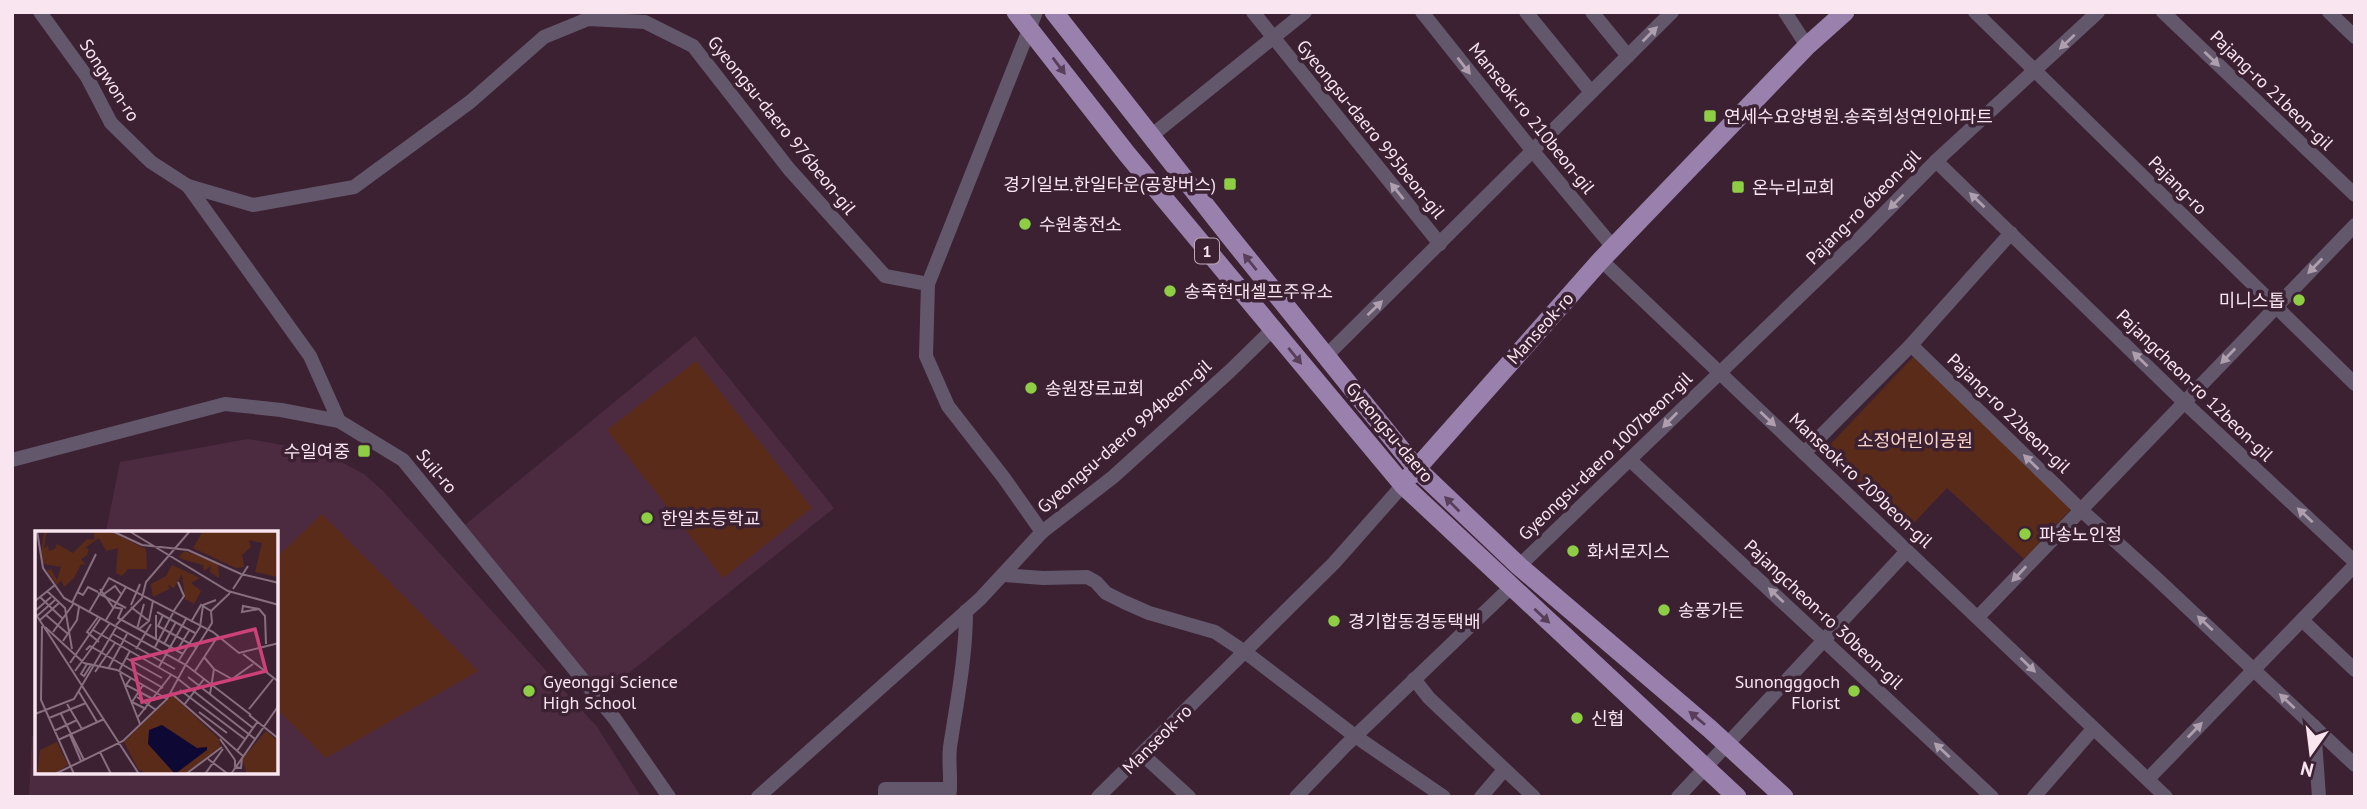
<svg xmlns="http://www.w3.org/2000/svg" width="2367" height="809" viewBox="0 0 2367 809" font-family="'PT Sans','Noto Sans KR',sans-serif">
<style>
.built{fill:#4c2b41}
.green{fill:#5b2b19}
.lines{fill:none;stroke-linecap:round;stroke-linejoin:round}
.minor{stroke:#63576c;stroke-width:14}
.major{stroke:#9a80ad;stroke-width:19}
.oneway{fill:#ae9eae}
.oneway2{fill:#583e58}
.poi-dot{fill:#8dce44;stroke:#3c2133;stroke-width:2.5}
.labels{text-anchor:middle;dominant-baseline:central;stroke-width:7;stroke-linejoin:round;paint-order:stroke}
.shield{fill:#3c2133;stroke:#c0aab7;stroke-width:2}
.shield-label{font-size:16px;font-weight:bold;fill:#f8e5f0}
.street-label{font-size:18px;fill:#f8e5f0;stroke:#3c2133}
.poi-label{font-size:18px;fill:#f8e5f0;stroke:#3c2133;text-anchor:start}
.park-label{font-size:18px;fill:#fad5c8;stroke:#3c2133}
.inset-road{fill:none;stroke:#876f7f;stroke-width:2}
.view{fill:#cd4179;fill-opacity:0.15;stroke:#cd4179;stroke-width:3.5}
.inset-edge{fill:none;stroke:#f8e5f0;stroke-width:3.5}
</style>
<rect width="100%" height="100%" fill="#3c2133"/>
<g class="built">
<polygon points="695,336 834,508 603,694 460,529"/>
<polygon points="248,439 322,452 364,474 383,491 598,728 641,797 29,797 32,737 37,731 37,772 276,772 276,532 106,532 120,462"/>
</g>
<g class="green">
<polygon points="1913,357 2073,507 2024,559 1947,488 1908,529 1824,451"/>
<polygon points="696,361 812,508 723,578 607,430"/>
<polygon points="322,514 478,671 326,758 276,708 277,557"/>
</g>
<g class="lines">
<g class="minor">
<polyline points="40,12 87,77 111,123 151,162 188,186 253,205 354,187 470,102 544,37 588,19 645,22 693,46 789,169 885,276 928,284"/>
<polyline points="1036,12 928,284 926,356 948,406 1004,478 1042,532"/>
<polyline points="1253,12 1440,244"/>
<polyline points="1422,12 1532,150 1613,247"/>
<polyline points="1526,12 1591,92"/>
<polyline points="1592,12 1628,56"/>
<polyline points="1785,12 1807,46"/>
<polyline points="1975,12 2355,384"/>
<polyline points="2163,12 2355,195"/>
<polyline points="2329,12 2355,37"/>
<polyline points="1151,136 1305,12"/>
<polyline points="1936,161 2184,402 2355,562"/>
<polyline points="188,186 310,356 339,421"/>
<polyline points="1601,260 2166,797"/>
<polyline points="1911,345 2080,509 2155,577 2355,765"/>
<polyline points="1326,356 1672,12"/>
<polyline points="1804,453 1911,345 2011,233"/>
<polyline points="12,460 225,404 281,410 339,421 403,460 615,719 669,797"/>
<polyline points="1630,460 1992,797"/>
<polyline points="1519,566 1862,236 1936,161 2098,12"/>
<polyline points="1004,575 1043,578 1087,577 1096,582 1106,593 1124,602 1149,613 1215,632 1245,652 1355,736 1444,797"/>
<polyline points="1978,617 2355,225"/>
<polyline points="2303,621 2355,670"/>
<polyline points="1414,679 1429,698 1534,797"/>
<polyline points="2314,726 2319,797"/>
<polyline points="1142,754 1189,797"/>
<polyline points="2148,779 2355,565"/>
<polyline points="758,797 980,599 1042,532 1113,477 1230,371 1273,329"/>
<polyline points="885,797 885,789 950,789"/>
<path d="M949,797C952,780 948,764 950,747C957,701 966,657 966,611"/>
<polyline points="1098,797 1334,563 1403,485"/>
<polyline points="1296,797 1345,746 1511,587"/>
<polyline points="1481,797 1504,770"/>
<polyline points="1678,797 1907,551"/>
<polyline points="2034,797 2093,729"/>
</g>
<g class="major">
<polyline points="1016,12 1127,154 1403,485 1737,797"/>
<polyline points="1054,12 1227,233 1416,468 1519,566 1710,729 1784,797"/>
<polyline points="1410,476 1601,260 1807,46 1845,12"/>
</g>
</g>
<defs><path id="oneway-solid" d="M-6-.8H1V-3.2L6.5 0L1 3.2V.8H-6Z" transform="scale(1.75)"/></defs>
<g class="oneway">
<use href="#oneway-solid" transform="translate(1650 34) rotate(-45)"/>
<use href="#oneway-solid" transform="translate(2067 42) rotate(137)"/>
<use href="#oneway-solid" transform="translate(2212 59) rotate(44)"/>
<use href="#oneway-solid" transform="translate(1464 66) rotate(52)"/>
<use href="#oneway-solid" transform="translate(1397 191) rotate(-129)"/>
<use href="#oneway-solid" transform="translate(1977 200) rotate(-136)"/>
<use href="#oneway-solid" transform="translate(1896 202) rotate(135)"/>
<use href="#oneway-solid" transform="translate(2315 266) rotate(134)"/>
<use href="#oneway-solid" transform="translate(1375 308) rotate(-44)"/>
<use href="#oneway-solid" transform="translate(2228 356) rotate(134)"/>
<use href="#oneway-solid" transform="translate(2140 359) rotate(-136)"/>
<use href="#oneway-solid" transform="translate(1768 419) rotate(43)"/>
<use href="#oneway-solid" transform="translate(1670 420) rotate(134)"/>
<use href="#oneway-solid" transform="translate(2031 462) rotate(-136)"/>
<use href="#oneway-solid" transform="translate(2305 515) rotate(-137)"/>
<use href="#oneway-solid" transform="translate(2019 574) rotate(133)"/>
<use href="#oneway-solid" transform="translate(1776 595) rotate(-137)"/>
<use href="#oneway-solid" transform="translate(2205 623) rotate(-137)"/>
<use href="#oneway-solid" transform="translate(2028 665) rotate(44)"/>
<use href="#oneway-solid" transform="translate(2287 701) rotate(-137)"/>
<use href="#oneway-solid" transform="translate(2195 730) rotate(-46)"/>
<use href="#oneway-solid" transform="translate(1942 750) rotate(-137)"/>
</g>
<g class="oneway2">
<use href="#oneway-solid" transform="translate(1059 66) rotate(53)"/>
<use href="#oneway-solid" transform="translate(1250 262) rotate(-129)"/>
<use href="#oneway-solid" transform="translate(1295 356) rotate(51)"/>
<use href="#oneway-solid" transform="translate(1452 504) rotate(-135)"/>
<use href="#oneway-solid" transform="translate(1542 616) rotate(43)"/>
<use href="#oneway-solid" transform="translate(1697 718) rotate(-140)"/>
</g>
<g class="poi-dot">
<rect x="1703" y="109" width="14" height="14" rx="3.5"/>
<rect x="1223" y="177" width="14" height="14" rx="3.5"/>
<rect x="1731" y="180" width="14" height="14" rx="3.5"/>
<circle cx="1025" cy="224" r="7"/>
<circle cx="1170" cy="291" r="7"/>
<circle cx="2299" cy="300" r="7"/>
<circle cx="1031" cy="388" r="7"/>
<rect x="357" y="444" width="14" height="14" rx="3.5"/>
<circle cx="647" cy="518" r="7"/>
<circle cx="2025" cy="534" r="7"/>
<circle cx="1573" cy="551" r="7"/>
<circle cx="1664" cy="610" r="7"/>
<circle cx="1334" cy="621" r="7"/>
<circle cx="529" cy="691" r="7"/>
<circle cx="1854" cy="691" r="7"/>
<circle cx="1577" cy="718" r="7"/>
</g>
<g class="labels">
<rect class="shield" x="1195" y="238.5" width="24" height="25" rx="5"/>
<g class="shield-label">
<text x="1207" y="251">1</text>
</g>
<g class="street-label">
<text transform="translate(110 80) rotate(57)">Songwon-ro</text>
<text transform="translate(2272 90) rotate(44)">Pajang-ro 21beon-gil</text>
<text transform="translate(1532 118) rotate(51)">Manseok-ro 210beon-gil</text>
<text transform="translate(782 125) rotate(51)">Gyeongsu-daero 976beon-gil</text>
<text transform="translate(1371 129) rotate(51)">Gyeongsu-daero 995beon-gil</text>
<text transform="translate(2178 185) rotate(45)">Pajang-ro</text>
<text transform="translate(1863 207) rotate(-45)">Pajang-ro 6beon-gil</text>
<text transform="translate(1540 328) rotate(-48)">Manseok-ro</text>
<text transform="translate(2195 385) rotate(44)">Pajangcheon-ro 12beon-gil</text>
<text transform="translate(2009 413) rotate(44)">Pajang-ro 22beon-gil</text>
<text transform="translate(1390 432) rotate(50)">Gyeongsu-daero</text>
<text transform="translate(1124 436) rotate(-41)">Gyeongsu-daero 994beon-gil</text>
<text transform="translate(1605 456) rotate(-44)">Gyeongsu-daero 1007beon-gil</text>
<text transform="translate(437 471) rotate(50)">Suil-ro</text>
<text transform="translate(1861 480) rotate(43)">Manseok-ro 209beon-gil</text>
<text transform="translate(1824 614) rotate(43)">Pajangcheon-ro 30beon-gil</text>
<text transform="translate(1157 739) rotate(-45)">Manseok-ro</text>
</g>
<g class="poi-label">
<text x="1724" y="116">연세수요양병원.송죽희성연인아파트</text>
<text x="1216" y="184" text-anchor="end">경기일보.한일타운(공항버스)</text>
<text x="1752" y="187">온누리교회</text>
<text x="1039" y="224">수원충전소</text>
<text x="1184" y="291">송죽현대셀프주유소</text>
<text x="2285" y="300" text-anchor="end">미니스톱</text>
<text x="1045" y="388">송원장로교회</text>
<text x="350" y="451" text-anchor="end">수일여중</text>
<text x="661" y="518">한일초등학교</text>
<text x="2039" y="534">파송노인정</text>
<text x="1587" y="551">화서로지스</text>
<text x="1678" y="610">송풍가든</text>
<text x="1348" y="621">경기합동경동택배</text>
<text x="543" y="681">Gyeonggi Science<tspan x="543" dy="21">High School</tspan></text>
<text x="1840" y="681" text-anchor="end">Sunongggoch<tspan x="1840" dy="21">Florist</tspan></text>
<text x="1591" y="718">신협</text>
</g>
<g class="park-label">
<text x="1915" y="440">소정어린이공원</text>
</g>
</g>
<g transform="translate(35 531)">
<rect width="243" height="243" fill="#3c2133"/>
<path d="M9,0H17L11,3L9,18L13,14L14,20L20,18L22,13L38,22L52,8L59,9V0H74L111,18L112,38H93L87,45L81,42L83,17L71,20L64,7L50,17L54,18L52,24L46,28L51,34L46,33L39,47L29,56L26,49L22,54L12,40L16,38L22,49L26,36L9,33L6,24ZM168,0H243V46L220,41L227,12L214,9L216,16L207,24L208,28L213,25L208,28L209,36L201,37L158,17ZM150,20L183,33L184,47L175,41L176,35L169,40L168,34L147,28L144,25ZM137,34L165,47L156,52L166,60L159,73L150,68L147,43L139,57L133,54L134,58L118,66L116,53L131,45ZM137,164L184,208L185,216L150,243H112L103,238L89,211ZM231,200L243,210V243H212L207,228ZM22,211L33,234L18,243H2L5,219Z" fill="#5b2b19"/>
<path d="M127,194L162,217L172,216V219L140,243L113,213L114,199Z" fill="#0e0835"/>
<path class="inset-road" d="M2,0L8,37L29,67L151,134L216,184M77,0L107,14L153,19L206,43L244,52M94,0L193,60L244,74M65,58L78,76L88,78M198,58L213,35M12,60L30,77L37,118M42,61L48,64L53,56L63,61M63,62L91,77M69,63L80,55L86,63M5,66L28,88M0,70L20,54M37,72L61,23M96,74L105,53M96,76L114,90M87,78L83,87L111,102M224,78L207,81L208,75L224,78L230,85L231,113M0,80L16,66M54,81L74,47L178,101L204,122L244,112M122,81L160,102M138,81L149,65L143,51M0,82L104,243M11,84L33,103M121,84V108M128,84L123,95L161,116M2,85L20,69M63,86L52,101L64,111M5,89L24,72M71,89L91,56M156,91L166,74L176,80M81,94L107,67L111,51L155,0M7,95L6,169L39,243M10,96L49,132L82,139L132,168M102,98L109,73M104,98L114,90L118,70M58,99L144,148M18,101L39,72M110,102L148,123M78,103L140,138M28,110L42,89L44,76M129,113L141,91M120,116L138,82M101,118L116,93M143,118L155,98M51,119L55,115L128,157M208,123L244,151M169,126L179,138L175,163M91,127L127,147M144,129L165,96L168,74L181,69M35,132L65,88M52,133L46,143L49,145L56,134M151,133L177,92L176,80L195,62M124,136L151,88M73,138L92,103M179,138L197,148L218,133M40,140L75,92M84,140L95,120M160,140L183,105M60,141L80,112M85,142L105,193M153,146L218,197M96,147L91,154L120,169M143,148L220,208M108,154L97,171L111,178M145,159L210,208M44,161L62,191M136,162L208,225M102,166L121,179M32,173L47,198M149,174L169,148M214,178L238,148M164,181L192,202M0,183L39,168L82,95M26,183L49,229M214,184L244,208M103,186L136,144M14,187L51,172M19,200L42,189M35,204L46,230M185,208L200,229M23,209L69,188M202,220L223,190M65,221L76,243M173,228L193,243M200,229V236L206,237L207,227M20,243L88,210L132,168L151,133M151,243L187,216M170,243L188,218M196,243L244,174"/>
<path class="view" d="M220,98L231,140L107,171L97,129Z"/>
<rect width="243" height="243" class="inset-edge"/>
</g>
<rect width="2367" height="809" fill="none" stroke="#f8e5f0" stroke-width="28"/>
<g transform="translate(2311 753) rotate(194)" stroke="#3c2133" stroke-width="5" paint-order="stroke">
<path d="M0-5L12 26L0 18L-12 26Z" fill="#f8e5f0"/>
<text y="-10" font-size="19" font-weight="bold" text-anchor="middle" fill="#f8e5f0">N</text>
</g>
</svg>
